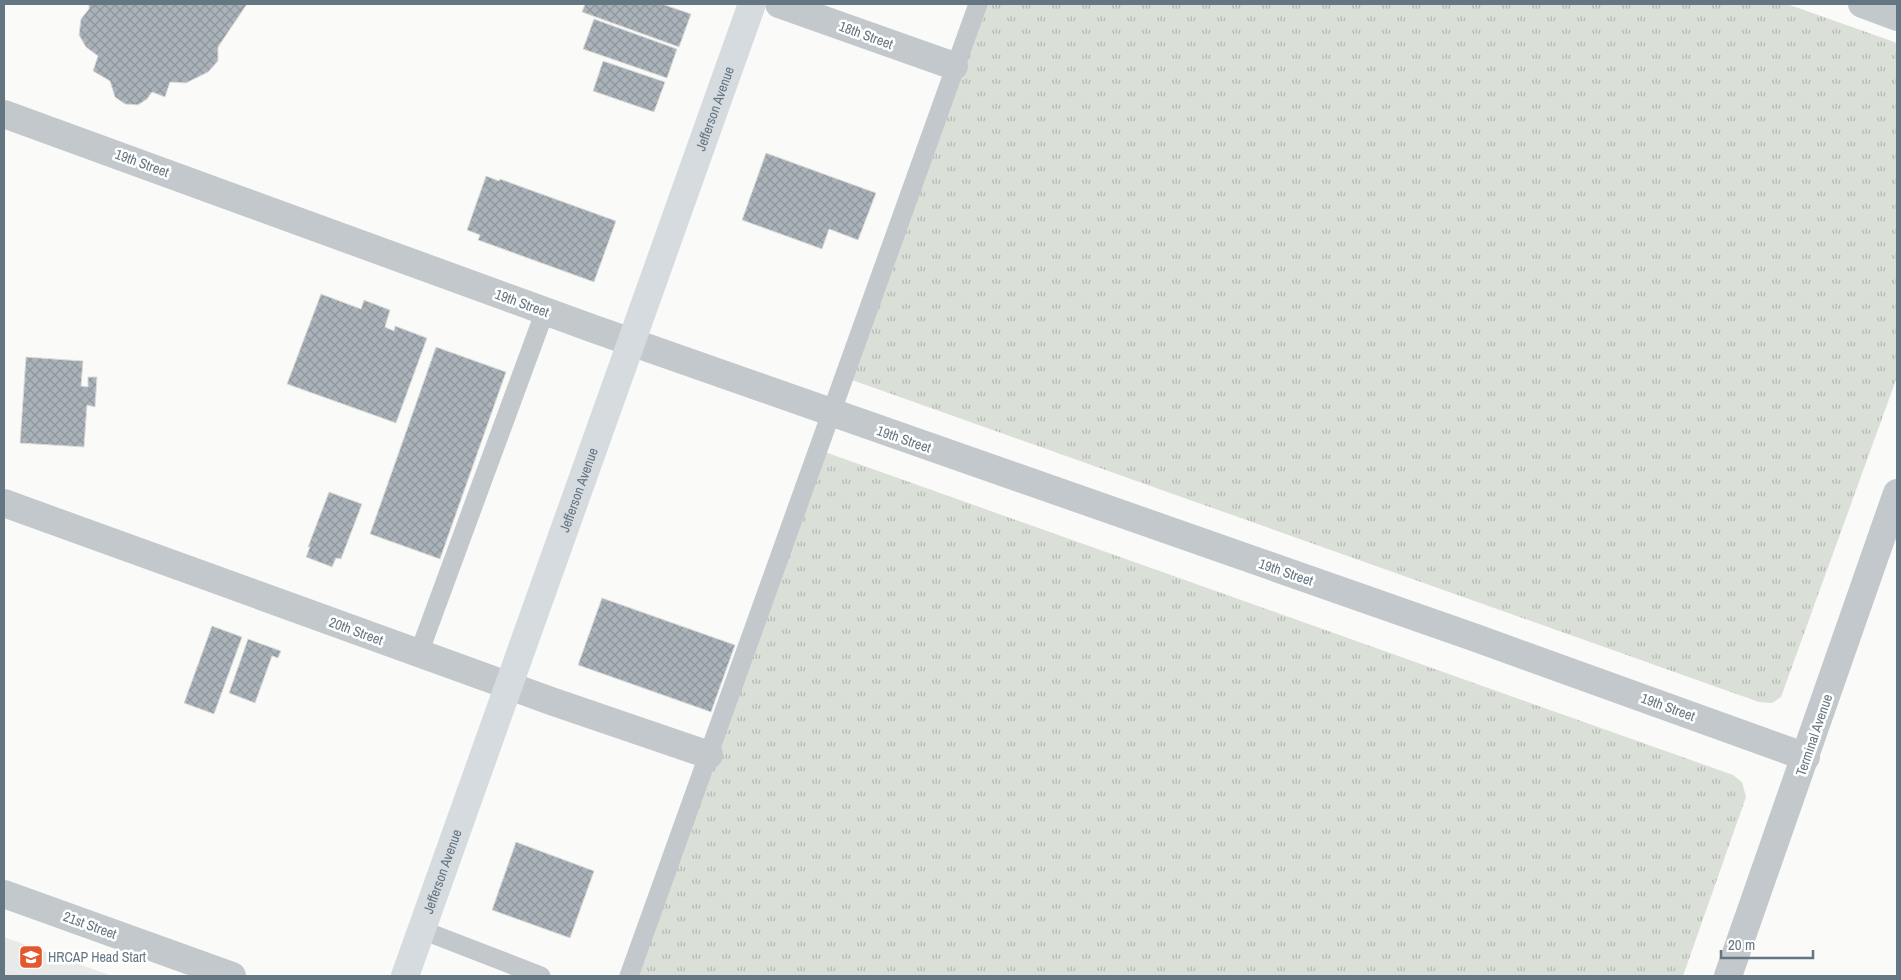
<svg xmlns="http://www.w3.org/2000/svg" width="1901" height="980" viewBox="0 0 1901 980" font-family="'Archivo Narrow',sans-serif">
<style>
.built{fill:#e8e9e9}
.grass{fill:url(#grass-tufts)}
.building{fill:url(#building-cross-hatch);stroke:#dcdcda}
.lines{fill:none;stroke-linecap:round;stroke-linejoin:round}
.service{stroke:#c3c8cc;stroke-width:19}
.minor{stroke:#c3c8cc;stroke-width:28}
.secondary{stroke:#d6dbdf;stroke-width:28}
.labels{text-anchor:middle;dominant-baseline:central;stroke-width:5;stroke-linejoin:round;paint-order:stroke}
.street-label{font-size:14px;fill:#657683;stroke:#fff}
.poi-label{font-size:14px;fill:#657683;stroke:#fff;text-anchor:start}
</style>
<defs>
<pattern id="grass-tufts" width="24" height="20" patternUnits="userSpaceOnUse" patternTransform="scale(1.25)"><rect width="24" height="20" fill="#dadfd7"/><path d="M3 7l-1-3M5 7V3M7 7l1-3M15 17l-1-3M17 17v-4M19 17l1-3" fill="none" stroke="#b4b9b4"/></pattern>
<pattern id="building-cross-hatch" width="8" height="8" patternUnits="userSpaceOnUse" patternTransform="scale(1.25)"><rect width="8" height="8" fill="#aab3b9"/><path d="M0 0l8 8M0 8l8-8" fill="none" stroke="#8e969c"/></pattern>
</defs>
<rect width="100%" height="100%" fill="#fafaf8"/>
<polygon class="built" points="4,937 112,976 4,976"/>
<g class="grass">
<polygon points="984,4 1787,4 1897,43 1897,377 1781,697 1772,703 1759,702 852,380"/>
<polygon points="822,451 1733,775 1742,782 1746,797 1683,976 637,976"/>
</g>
<g class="building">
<polygon points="89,4 247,4 218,47 218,61 208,72 186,83 170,82 165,97 152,92 147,99 138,105 125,104 115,97 110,81 93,71 98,56 86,47 79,35 81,19 89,9"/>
<polygon points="585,4 662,4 691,14 679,47 582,12"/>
<polygon points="594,19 677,49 667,78 583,49"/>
<polygon points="603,61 665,82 654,112 593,91"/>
<polygon points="766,153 876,193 858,240 829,229 822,249 742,220"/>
<polygon points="486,176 499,181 500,179 616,221 594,282 478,240 480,235 467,230"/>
<polygon points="321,294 361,309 364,300 390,310 385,327 394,331 395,326 427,338 396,423 287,384"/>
<polygon points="436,347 506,372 440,559 370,534"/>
<polygon points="26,357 83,361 81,386 88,387 88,377 97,377 95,407 87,405 84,447 20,443"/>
<polygon points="329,492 362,504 341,559 336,558 332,567 306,557 310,547 308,547"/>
<polygon points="602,598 735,645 711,712 578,665"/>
<polygon points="212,626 242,637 214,714 184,703"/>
<polygon points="248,639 281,651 278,658 272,656 255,703 229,693"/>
<polygon points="516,842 594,871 570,938 492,910"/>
</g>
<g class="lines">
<g class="service">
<polyline points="419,653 545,311"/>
<polyline points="422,930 541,976"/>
<polyline points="629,976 978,4"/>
</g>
<g class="minor">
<polyline points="779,4 954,66"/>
<polyline points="1862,4 1897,17"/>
<polyline points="4,114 594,329 1476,638 1806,757"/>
<polyline points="4,503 551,701 709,755"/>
<polyline points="4,894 232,976"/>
<polyline points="1728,976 1897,493"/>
</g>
<path class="secondary" id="s1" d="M405,976L752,4"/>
</g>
<defs>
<symbol id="school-square" viewBox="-11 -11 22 22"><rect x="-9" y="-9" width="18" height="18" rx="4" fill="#e4572e" stroke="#fff"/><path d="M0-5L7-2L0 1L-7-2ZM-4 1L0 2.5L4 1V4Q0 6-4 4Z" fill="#fff"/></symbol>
</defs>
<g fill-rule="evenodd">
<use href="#school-square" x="17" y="943" width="28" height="28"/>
</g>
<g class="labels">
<g class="street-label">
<text transform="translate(866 35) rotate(20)">18th Street</text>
<text stroke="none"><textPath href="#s1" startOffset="921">Jefferson Avenue</textPath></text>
<text transform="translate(142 163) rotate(20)">19th Street</text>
<text transform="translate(522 303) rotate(20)">19th Street</text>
<text transform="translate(904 439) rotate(19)">19th Street</text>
<text stroke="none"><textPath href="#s1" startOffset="516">Jefferson Avenue</textPath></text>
<text transform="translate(1286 572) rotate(19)">19th Street</text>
<text transform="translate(356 631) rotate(20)">20th Street</text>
<text transform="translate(1668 707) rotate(20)">19th Street</text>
<text transform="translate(1814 735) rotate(-71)">Terminal Avenue</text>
<text stroke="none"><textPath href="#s1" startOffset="111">Jefferson Avenue</textPath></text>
<text transform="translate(90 925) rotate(20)">21st Street</text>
</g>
<g class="poi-label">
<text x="48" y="957">HRCAP Head Start</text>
</g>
</g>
<rect width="1901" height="980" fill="none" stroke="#657683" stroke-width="10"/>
<path d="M1721 950v8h92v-8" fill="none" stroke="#657683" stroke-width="2.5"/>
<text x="1728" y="950" font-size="15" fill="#657683" stroke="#ffffff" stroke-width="4" paint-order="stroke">20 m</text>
</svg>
